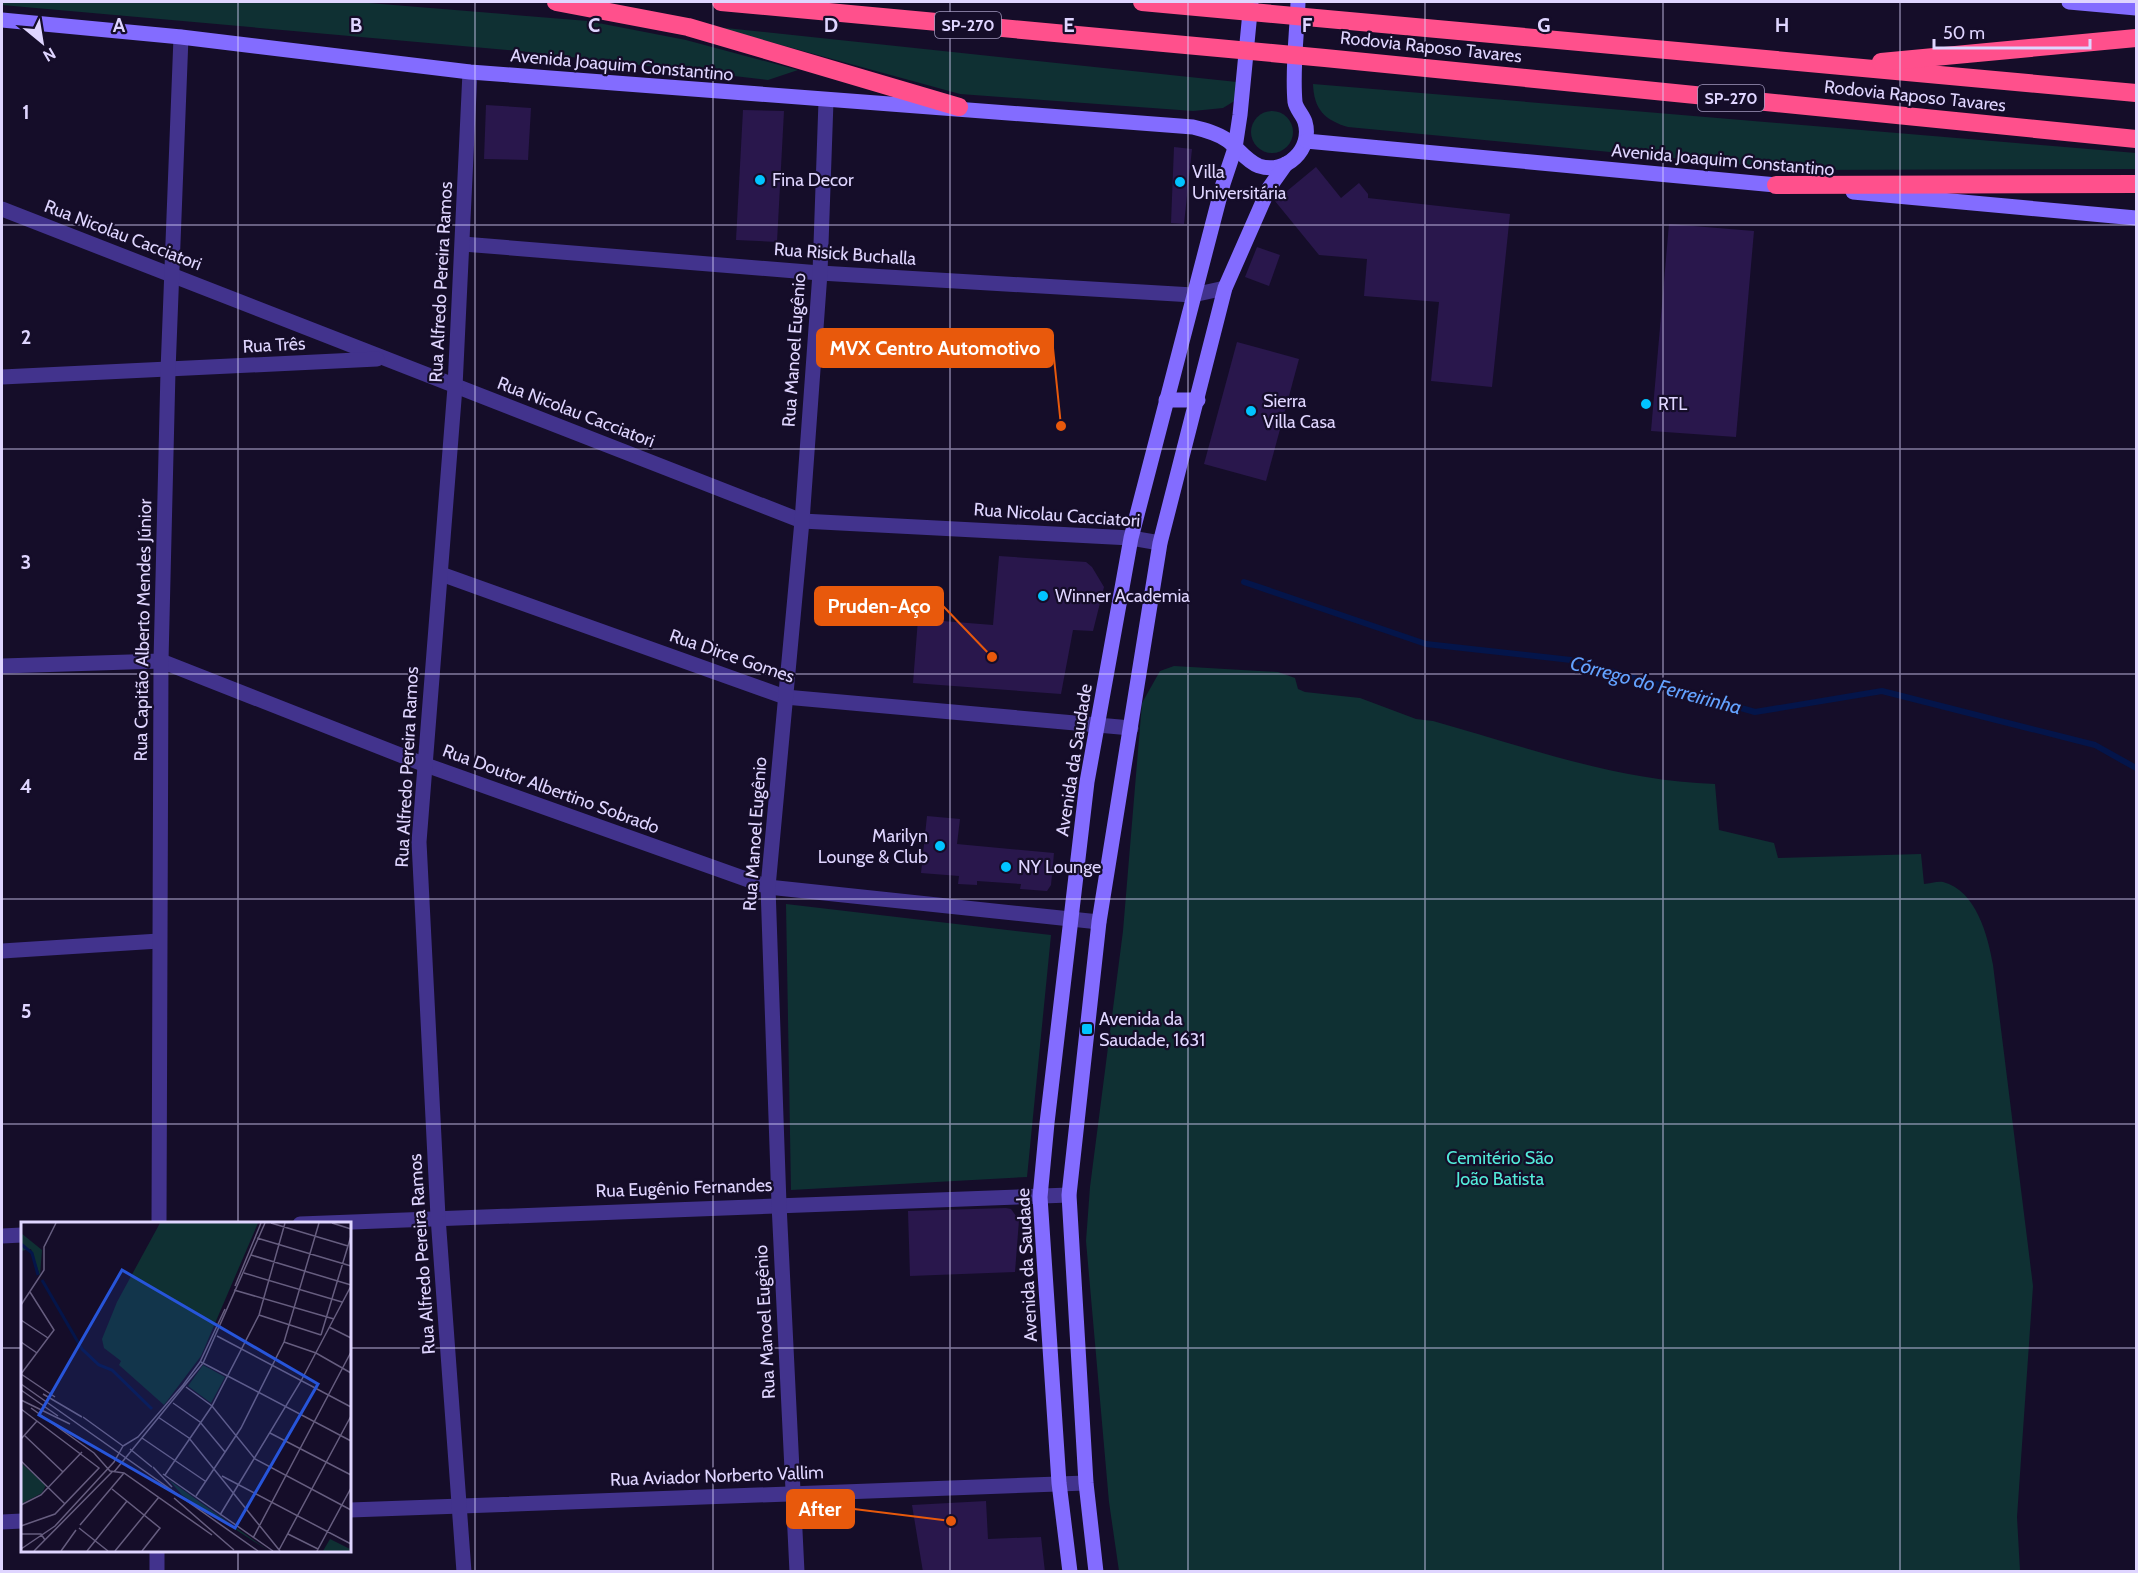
<svg xmlns="http://www.w3.org/2000/svg" width="2138" height="1573" viewBox="0 0 2138 1573" font-family="Cabin,sans-serif">
<style>
.green{fill:#0f3033}
.lines{fill:none;stroke-linecap:round;stroke-linejoin:round}
.stream{stroke:#04154a;stroke-width:6}
.building{fill:#29174c}
.street{stroke:#42338d;stroke-width:15}
.secondary{stroke:#836cff;stroke-width:15}
.highway{stroke:#ff508c;stroke-width:18}
.grid{fill:none;stroke:#dfd5ff;stroke-width:1.5;stroke-opacity:0.55}
.poi-dot{fill:#01c4ff;stroke:#150d29;stroke-width:2}
.labels{text-anchor:middle;dominant-baseline:central;stroke-width:4.5;stroke-linejoin:round;paint-order:stroke}
.shield{fill:#150d29;stroke:#a299bf;stroke-width:1.5}
.shield-label{font-size:16px;font-weight:bold;fill:#dfd5ff}
.street-label{font-size:18px;fill:#dfd5ff;stroke:#150d29}
.poi-label{font-size:18px;fill:#dfd5ff;stroke:#150d29;text-anchor:start}
.park-label{font-size:18px;fill:#53ecda;stroke:#150d29}
.water-label{font-size:20px;font-style:italic;fill:#63a2ff;stroke:#150d29}
.inset-river{fill:none;stroke:#04154a;stroke-width:3}
.inset-road{fill:none;stroke:#665d7f;stroke-width:1.5}
.view{fill:#2755da;fill-opacity:0.15;stroke:#2755da;stroke-width:3}
.inset-edge{fill:none;stroke:#dfd5ff;stroke-width:3}
.grid-label{font-size:20px;text-anchor:middle;font-weight:bold;fill:#dfd5ff;stroke:#150d29;stroke-width:4.5;stroke-linejoin:round;paint-order:stroke}
.leader{fill:none;stroke:#e8590c;stroke-width:2}
.callout-dot{fill:#e8590c;stroke:#150d29;stroke-width:2}
.callout{fill:#e8590c;stroke:#e8590c;stroke-width:2}
.callout-label{font-size:20px;text-anchor:middle;font-weight:bold;fill:#fff}
</style>
<rect width="100%" height="100%" fill="#150d29"/>
<g class="green">
<polygon points="2,2 357,2 588,21 686,40 798,70 768,80 519,51 2,5"/>
<polygon points="716,27 1237,82 1236,100 1223,108 1193,111 960,94"/>
<path d="M1313,84L2136,153V169L1798,170L1348,127C1324,120 1314,109 1313,84Z"/>
<circle cx="1272" cy="132" r="21"/>
<path d="M1174,666L1278,672L1295,678L1298,689L1305,692L1360,698L1416,719L1433,721C1526,747 1617,781 1715,784L1719,830L1774,843L1778,858L1921,854L1924,884C1930,884 1937,881 1943,882C1976,890 1988,936 1993,965L2033,1286L2017,1517L2020,1571H1119L1109,1502L1086,1241L1090,1187L1123,931L1142,703L1160,671Z"/>
<polygon points="786,904 1051,935 1027,1177 791,1190"/>
</g>
<g class="lines">
<polyline class="stream" points="1244,582 1426,644 1571,660 1755,712 1882,691 2095,745 2136,768"/>
</g>
<g class="building">
<polygon points="486,105 531,108 528,160 484,159"/>
<polygon points="743,110 784,111 777,242 736,240"/>
<polygon points="1174,147 1192,149 1184,224 1171,223"/>
<polygon points="1316,167 1341,198 1359,183 1368,194 1368,198 1510,214 1492,387 1431,381 1439,302 1364,296 1367,259 1319,255 1275,201"/>
<polygon points="1669,224 1754,231 1736,437 1651,431"/>
<polygon points="1257,247 1280,255 1269,286 1245,277"/>
<polygon points="1237,342 1299,359 1266,481 1204,464"/>
<polygon points="999,556 1086,562 1092,567 1104,587 1093,631 1073,630 1061,694 913,683 918,619 993,625"/>
<polygon points="927,816 960,819 957,844 1054,853 1051,885 1047,891 1020,889 1021,884 977,881 977,885 958,884 959,876 921,873"/>
<polygon points="1006,1208 1011,1209 1019,1220 1015,1272 910,1276 908,1211"/>
<polygon points="986,1501 988,1539 1041,1537 1045,1572 923,1572 912,1505"/>
</g>
<g class="lines">
<g class="street">
<polyline points="2,209 802,521 1131,538 1160,543"/>
<polyline points="463,244 820,273 1193,295 1225,288"/>
<polyline points="2,377 377,359"/>
<polyline points="441,574 785,697 1131,728"/>
<polyline points="2,666 161,661 423,764 768,887 1099,922"/>
<polyline points="2,951 159,941"/>
<polyline points="159,1224 161,661 168,371 181,37"/>
<polyline points="300,1224 1069,1195"/>
<polyline points="2,1236 22,1235"/>
<polyline points="350,1510 1086,1483"/>
<polyline points="2,1522 22,1521"/>
<polyline points="157,1550 157,1572"/>
<polyline points="464,1572 438,1217 419,842 455,387 470,72"/>
<polyline points="797,1572 779,1204 768,887 802,521 820,273 826,101"/>
</g>
<g class="secondary">
<polyline points="2069,2 2136,8"/>
<path d="M2,20L181,37L470,72L1193,127C1205,130 1217,133 1227,140C1238,148 1246,161 1259,166C1286,175 1313,149 1305,122C1303,115 1296,109 1295,102C1292,70 1297,34 1298,2"/>
<polyline points="1306,141 1787,186"/>
<polyline points="1853,192 2136,218"/>
<polyline points="1166,400 1198,400"/>
<polyline points="1070,1572 1059,1483 1040,1197 1047,1123 1087,782 1131,538 1223,184 1235,148 1240,115 1251,2"/>
<polyline points="1096,1572 1086,1483 1069,1195 1099,922 1160,543 1225,288 1269,188 1286,164"/>
</g>
<g class="highway">
<polyline points="556,2 688,27 959,107"/>
<polyline points="721,2 1325,58 2136,139"/>
<polyline points="1142,2 2136,93"/>
<polyline points="1881,62 2136,38"/>
<polyline points="1776,185 2136,184"/>
</g>
</g>
<path class="grid" d="M238,2V1224M475,2V1572M713,2V1572M950,2V1572M1188,2V1572M1425,2V1572M1663,2V1572M1900,2V1572M2,225H2136M2,449H2136M2,674H2136M2,899H2136M2,1124H2136M2,1348H22M350,1348H2136M238,1550V1572"/>
<g class="poi-dot">
<circle cx="760" cy="180" r="6"/>
<circle cx="1180" cy="182" r="6"/>
<circle cx="1646" cy="404" r="6"/>
<circle cx="1251" cy="411" r="6"/>
<circle cx="1043" cy="596" r="6"/>
<circle cx="940" cy="846" r="6"/>
<circle cx="1006" cy="867" r="6"/>
<rect x="1081" y="1023" width="12" height="12" rx="3"/>
</g>
<g class="labels">
<g class="shield">
<rect x="935" y="12" width="66" height="26" rx="4.5"/>
<rect x="1698" y="85" width="66" height="26" rx="4.5"/>
</g>
<g class="shield-label">
<text x="968" y="25">SP-270</text>
<text x="1731" y="98">SP-270</text>
</g>
<g class="street-label">
<text transform="translate(1431 47) rotate(6)">Rodovia Raposo Tavares</text>
<text transform="translate(622 65) rotate(5)">Avenida Joaquim Constantino</text>
<text transform="translate(1915 96) rotate(6)">Rodovia Raposo Tavares</text>
<text transform="translate(1723 160) rotate(5)">Avenida Joaquim Constantino</text>
<text transform="translate(123 235) rotate(21)">Rua Nicolau Cacciatori</text>
<text transform="translate(845 254) rotate(4)">Rua Risick Buchalla</text>
<text transform="translate(441 282) rotate(-87)">Rua Alfredo Pereira Ramos</text>
<text transform="translate(274 345) rotate(-3)">Rua Três</text>
<text transform="translate(794 350) rotate(-86)">Rua Manoel Eugênio</text>
<text transform="translate(576 412) rotate(21)">Rua Nicolau Cacciatori</text>
<text transform="translate(1057 515) rotate(4)">Rua Nicolau Cacciatori</text>
<text transform="translate(143 630) rotate(-89)">Rua Capitão Alberto Mendes Júnior</text>
<text transform="translate(732 656) rotate(19)">Rua Dirce Gomes</text>
<text transform="translate(1074 760) rotate(-81)">Avenida da Saudade</text>
<text transform="translate(407 767) rotate(-87)">Rua Alfredo Pereira Ramos</text>
<text transform="translate(551 789) rotate(20)">Rua Doutor Albertino Sobrado</text>
<text transform="translate(755 834) rotate(-86)">Rua Manoel Eugênio</text>
<text transform="translate(684 1188) rotate(-2)">Rua Eugênio Fernandes</text>
<text transform="translate(422 1254) rotate(-94)">Rua Alfredo Pereira Ramos</text>
<text transform="translate(1027 1265) rotate(-93)">Avenida da Saudade</text>
<text transform="translate(765 1322) rotate(-93)">Rua Manoel Eugênio</text>
<text transform="translate(717 1476) rotate(-2)">Rua Aviador Norberto Vallim</text>
</g>
<g class="poi-label">
<text x="1192" y="172">Villa<tspan x="1192" dy="21">Universitária</tspan></text>
<text x="772" y="180">Fina Decor</text>
<text x="1263" y="401">Sierra<tspan x="1263" dy="21">Villa Casa</tspan></text>
<text x="1658" y="404">RTL</text>
<text x="1055" y="596">Winner Academia</text>
<text x="928" y="836" text-anchor="end">Marilyn<tspan x="928" dy="21">Lounge &amp; Club</tspan></text>
<text x="1018" y="867">NY Lounge</text>
<text x="1099" y="1019">Avenida da<tspan x="1099" dy="21">Saudade, 1631</tspan></text>
</g>
<g class="park-label">
<text x="1500" y="1158">Cemitério São<tspan x="1500" dy="21">João Batista</tspan></text>
</g>
<g class="water-label">
<text transform="translate(1656 685) rotate(15)">Córrego do Ferreirinha</text>
</g>
</g>
<g transform="translate(21 1222)">
<rect width="330" height="330" fill="#150d29"/>
<path d="M139,1H237L180,134L143,183L98,143L100,139L83,126L81,117L96,80ZM0,11L21,28L19,54L10,27L0,29ZM182,143L204,155L190,181L167,164ZM0,241L25,263L21,271L0,282ZM148,258L169,273L248,329L161,273ZM309,317L329,327L328,329H302Z" fill="#0f3033"/>
<path class="inset-river" d="M0,22L11,31L17,53M21,58L61,127L78,143L91,148L131,187"/>
<path class="inset-road" d="M250,1L327,24M311,1L330,7M236,16L330,44M230,33L330,63M223,51L321,80M214,64L240,1M213,68L313,97M0,83L23,48V25L35,1M238,93L300,113M0,98L27,116M308,105L330,116M300,113L330,14M196,114L330,185M0,120L16,131M263,120L295,131L330,151M180,140L330,219M0,152L34,175M0,152L33,108L9,70M0,162L237,329M165,165L191,184L234,237L330,288M0,168L37,194M22,172L61,195M0,178L49,202M152,181L179,200L204,230M10,186L73,231L89,249L103,251L191,313M0,187L78,246L34,292L0,304M62,195L102,224M137,195L168,216L259,329M249,211L330,253M3,213L42,250M121,216L184,259M0,217L16,199M102,224L117,215L162,163L179,140L204,87M109,227L131,245M0,239L44,282M132,245L151,265M93,250L182,141L244,1M142,252L252,329M144,253L191,184L238,93L264,1M201,254L330,322M91,267L139,306L121,329M175,274L220,206L263,120L298,1M153,276L213,328M0,283L20,273L61,230M199,293L280,159L330,64M59,303L103,251M58,306L87,329M0,312H20L24,318M267,312L297,327M232,316L330,130M0,327L34,304L93,240L102,224M258,328L330,194M13,329L91,250M40,329L55,308M66,329L106,279M94,329L138,275M296,329L330,266"/>
<path class="view" d="M101,48L297,162L214,306L18,193Z"/>
<rect width="330" height="330" class="inset-edge"/>
</g>
<g class="grid-label">
<text x="119" y="32">A</text>
<text x="356" y="32">B</text>
<text x="594" y="32">C</text>
<text x="831" y="32">D</text>
<text x="1069" y="32">E</text>
<text x="1307" y="32">F</text>
<text x="1544" y="32">G</text>
<text x="1782" y="32">H</text>
<text x="26" y="119">1</text>
<text x="26" y="344">2</text>
<text x="26" y="569">3</text>
<text x="26" y="793">4</text>
<text x="26" y="1018">5</text>
</g>
<path class="leader" d="M1061 426L1053 348M992 657L943 606M951 1521L854 1509"/>
<g class="callout-dot">
<circle cx="1061" cy="426" r="6"/>
<circle cx="992" cy="657" r="6"/>
<circle cx="951" cy="1521" r="6"/>
</g>
<g class="callout">
<rect x="817" y="329" width="236" height="38" rx="6"/>
<rect x="815" y="587" width="128" height="38" rx="6"/>
<rect x="787" y="1490" width="67" height="38" rx="6"/>
</g>
<g class="callout-label">
<text x="935" y="355">MVX Centro Automotivo</text>
<text x="879" y="613">Pruden-Aço</text>
<text x="820" y="1516">After</text>
</g>
<rect width="2138" height="1573" fill="none" stroke="#dfd5ff" stroke-width="6"/>
<g transform="translate(42 42) rotate(150)" stroke="#150d29" stroke-width="4.5" paint-order="stroke">
<path d="M0-4.5L10 22L0 15L-10 22Z" fill="#dfd5ff"/>
<text y="-9" font-size="16" font-weight="bold" text-anchor="middle" fill="#dfd5ff">N</text>
</g>
<path d="M1934 39v9h156v-9" fill="none" stroke="#dfd5ff" stroke-width="3"/>
<text x="1943" y="39" font-size="18" fill="#dfd5ff" stroke="#150d29" stroke-width="4.5" paint-order="stroke">50 m</text>
</svg>
